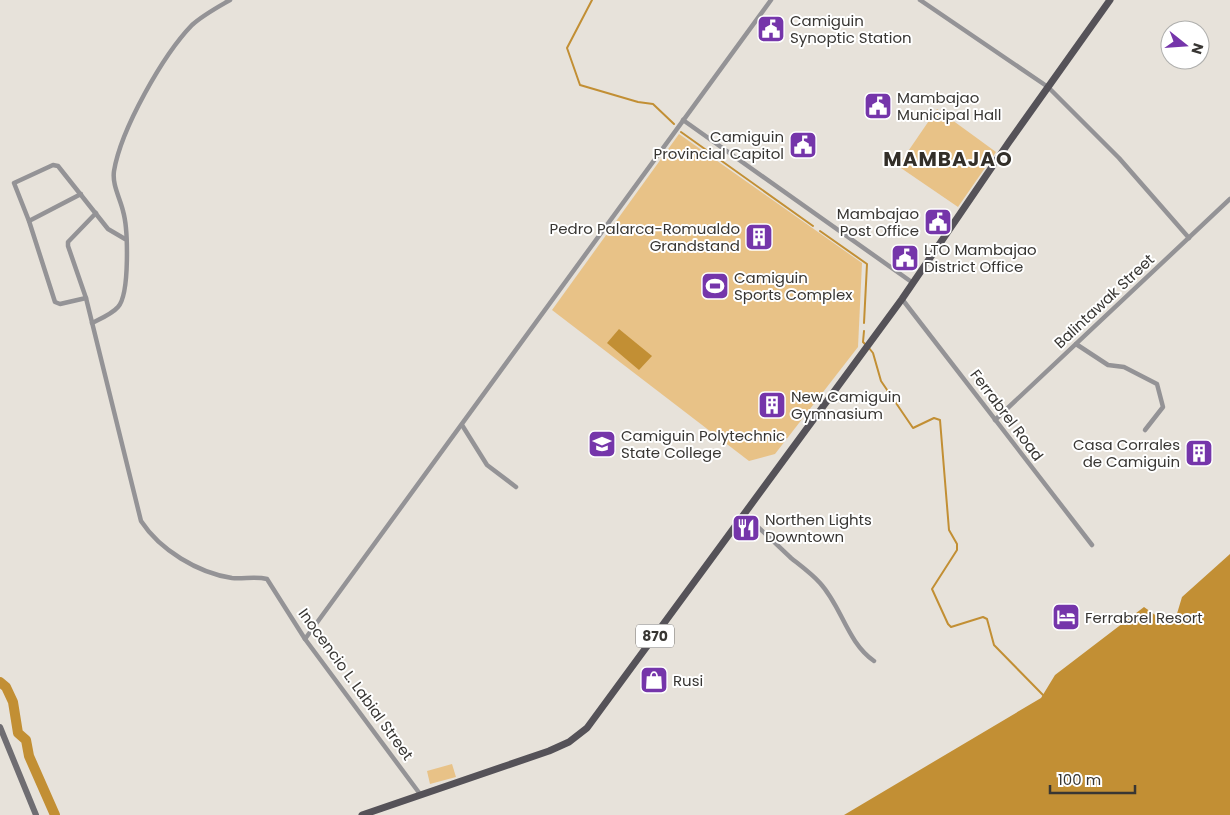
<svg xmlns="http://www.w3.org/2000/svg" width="1230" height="815" viewBox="0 0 1230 815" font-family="Poppins,sans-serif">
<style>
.green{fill:#e8c287}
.water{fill:#c28f34}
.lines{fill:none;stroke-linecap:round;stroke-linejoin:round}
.stream{stroke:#c28f34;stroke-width:2}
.river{stroke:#c28f34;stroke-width:10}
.street{stroke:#949396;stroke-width:4.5}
.secondary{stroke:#6f6d72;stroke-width:6}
.primary{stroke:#555258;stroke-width:7}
.labels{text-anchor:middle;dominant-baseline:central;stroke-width:4;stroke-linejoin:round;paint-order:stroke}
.shield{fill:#fff;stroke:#747270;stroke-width:1}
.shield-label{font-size:14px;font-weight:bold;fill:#383633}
.poi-label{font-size:15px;fill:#383633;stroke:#fff;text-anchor:start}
.street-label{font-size:15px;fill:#383633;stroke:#fff}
.district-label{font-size:20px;font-weight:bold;letter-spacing:1px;fill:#332f29;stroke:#fff}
</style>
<rect width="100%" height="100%" fill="#e7e2da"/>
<g class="green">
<polygon points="937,109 996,152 958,207 898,166"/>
<polygon points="679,134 862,263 858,347 775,454 749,461 552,310"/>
<polygon points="452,764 456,777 430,784 427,771"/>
</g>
<g class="water">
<polygon points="619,329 652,356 639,370 607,343"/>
<polygon points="1230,554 1230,815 844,815 1041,698 1055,675 1144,607 1158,617 1176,617 1182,597"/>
</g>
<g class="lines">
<g class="stream">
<polyline points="592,0 567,48 580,85 638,102 653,104 674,124"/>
<polyline points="681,132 813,226"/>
<polyline points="820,231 867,264 864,323"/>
<polyline points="864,331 863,342 866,345"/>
<polyline points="869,348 873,353 881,381 913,428 934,418 940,420 949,530 957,544 957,550 932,589 948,624 951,627 983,617 987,619 994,645 1043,695"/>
</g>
<polyline class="river" points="0,682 6,687 13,702 18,733 26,740 29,756 55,815"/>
<g class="street">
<polyline points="920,0 1048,87 1119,158 1189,238"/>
<polyline points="683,120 913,283"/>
<path d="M96,213L68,242V246L86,298L141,521C160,550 198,573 232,578C244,579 256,576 267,579L305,639L420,794"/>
<polyline points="29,221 81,194"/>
<polyline points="86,298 60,304 55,302 29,221 14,183 53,165 58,166 108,229 125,239"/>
<polyline points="902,299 1092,545"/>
<path d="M92,323C100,319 112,314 118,307C130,294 128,228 123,211C120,198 112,185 114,171C121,129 163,55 192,25C203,15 218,7 230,0"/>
<polyline points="1076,344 1108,365 1124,367 1157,384 1163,407 1145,430"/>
<polyline points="995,420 1230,199"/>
<polyline points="462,425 487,465 516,487"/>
<path d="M743,514C760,528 775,543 791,558C801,566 812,574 820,583C842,607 847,642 874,661"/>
<polyline points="305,639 771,0"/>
</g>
<polyline class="secondary" points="0,727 36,815"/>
<polyline class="primary" points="362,815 549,751 569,742 587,728 902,299 1009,142 1110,0"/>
</g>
<defs>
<symbol id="civic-square" viewBox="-11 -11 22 22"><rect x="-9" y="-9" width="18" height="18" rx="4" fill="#7535aa" stroke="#fff"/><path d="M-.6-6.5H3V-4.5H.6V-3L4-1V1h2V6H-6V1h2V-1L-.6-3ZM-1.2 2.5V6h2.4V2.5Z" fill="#fff"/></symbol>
<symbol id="building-square" viewBox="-11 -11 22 22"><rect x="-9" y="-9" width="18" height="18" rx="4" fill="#7535aa" stroke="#fff"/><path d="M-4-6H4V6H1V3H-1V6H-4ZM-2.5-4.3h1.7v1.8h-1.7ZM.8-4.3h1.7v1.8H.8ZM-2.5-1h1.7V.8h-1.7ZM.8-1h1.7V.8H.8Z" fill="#fff"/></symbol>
<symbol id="stadium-square" viewBox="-11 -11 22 22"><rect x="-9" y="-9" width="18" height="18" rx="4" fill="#7535aa" stroke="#fff"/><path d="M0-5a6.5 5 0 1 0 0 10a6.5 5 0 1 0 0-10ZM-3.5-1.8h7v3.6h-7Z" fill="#fff"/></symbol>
<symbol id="university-square" viewBox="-11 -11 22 22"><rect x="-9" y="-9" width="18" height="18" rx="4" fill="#7535aa" stroke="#fff"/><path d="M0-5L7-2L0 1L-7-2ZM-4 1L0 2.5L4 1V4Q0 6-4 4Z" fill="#fff"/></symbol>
<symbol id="restaurant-square" viewBox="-11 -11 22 22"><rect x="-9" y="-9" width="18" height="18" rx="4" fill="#7535aa" stroke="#fff"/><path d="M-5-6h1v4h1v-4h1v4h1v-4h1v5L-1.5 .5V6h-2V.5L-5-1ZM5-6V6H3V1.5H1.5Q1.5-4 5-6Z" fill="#fff"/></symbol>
<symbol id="hotel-square" viewBox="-11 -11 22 22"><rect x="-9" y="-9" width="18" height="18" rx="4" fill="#7535aa" stroke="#fff"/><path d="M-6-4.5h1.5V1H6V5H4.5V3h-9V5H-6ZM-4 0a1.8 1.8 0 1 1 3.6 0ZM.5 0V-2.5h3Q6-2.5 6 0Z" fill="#fff"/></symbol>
<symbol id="shop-square" viewBox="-11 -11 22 22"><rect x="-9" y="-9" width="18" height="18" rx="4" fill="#7535aa" stroke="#fff"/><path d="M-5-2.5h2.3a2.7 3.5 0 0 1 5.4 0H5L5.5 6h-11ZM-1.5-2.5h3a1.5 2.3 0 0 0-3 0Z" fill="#fff"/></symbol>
</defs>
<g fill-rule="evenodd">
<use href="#civic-square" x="755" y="13" width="32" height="32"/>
<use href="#civic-square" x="862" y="90" width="32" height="32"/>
<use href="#civic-square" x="787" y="129" width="32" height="32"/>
<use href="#civic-square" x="922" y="206" width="32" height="32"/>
<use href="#building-square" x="743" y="221" width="32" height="32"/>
<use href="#civic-square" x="889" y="242" width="32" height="32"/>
<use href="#stadium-square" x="699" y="270" width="32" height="32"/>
<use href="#building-square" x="756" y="389" width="32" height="32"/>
<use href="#university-square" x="586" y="428" width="32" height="32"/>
<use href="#building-square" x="1183" y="437" width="32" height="32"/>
<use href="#restaurant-square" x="730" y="512" width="32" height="32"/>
<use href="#hotel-square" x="1050" y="601" width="32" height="32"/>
<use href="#shop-square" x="638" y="664" width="32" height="32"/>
</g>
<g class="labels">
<rect class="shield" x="636" y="624.5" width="38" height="23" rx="4"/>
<g class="shield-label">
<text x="655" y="636">870</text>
</g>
<g class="poi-label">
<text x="790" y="20">Camiguin<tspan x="790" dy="17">Synoptic Station</tspan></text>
<text x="897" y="97">Mambajao<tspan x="897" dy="17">Municipal Hall</tspan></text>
<text x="784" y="136" text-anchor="end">Camiguin<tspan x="784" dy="17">Provincial Capitol</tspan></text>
<text x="919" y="213" text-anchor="end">Mambajao<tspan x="919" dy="17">Post Office</tspan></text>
<text x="740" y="228" text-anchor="end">Pedro Palarca-Romualdo<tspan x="740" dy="17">Grandstand</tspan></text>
<text x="924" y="249">LTO Mambajao<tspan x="924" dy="17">District Office</tspan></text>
<text x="734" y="277">Camiguin<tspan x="734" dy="17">Sports Complex</tspan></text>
<text x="791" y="396">New Camiguin<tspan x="791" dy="17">Gymnasium</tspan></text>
<text x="621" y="435">Camiguin Polytechnic<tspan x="621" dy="17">State College</tspan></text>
<text x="1180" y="444" text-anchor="end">Casa Corrales<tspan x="1180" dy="17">de Camiguin</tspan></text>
<text x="765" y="519">Northen Lights<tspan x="765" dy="17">Downtown</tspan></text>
<text x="1085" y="617">Ferrabrel Resort</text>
<text x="673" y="680">Rusi</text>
</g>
<g class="street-label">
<text transform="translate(1104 301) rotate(-43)">Balintawak Street</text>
<text transform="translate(1007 415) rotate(53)">Ferrabrel Road</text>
<text transform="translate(356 684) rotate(54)">Inocencio L. Labial Street</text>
</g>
<g class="district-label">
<text x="948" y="159">MAMBAJAO</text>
</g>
</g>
<g transform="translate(1185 45) rotate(107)"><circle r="24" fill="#ffffff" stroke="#afafad"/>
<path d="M0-4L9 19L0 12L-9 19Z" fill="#7535aa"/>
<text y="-8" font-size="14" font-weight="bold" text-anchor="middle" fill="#383633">N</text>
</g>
<path d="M1050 785v8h85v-8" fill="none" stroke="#383633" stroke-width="2.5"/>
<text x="1058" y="785" font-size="15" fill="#383633" stroke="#ffffff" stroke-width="4" paint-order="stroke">100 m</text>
</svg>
